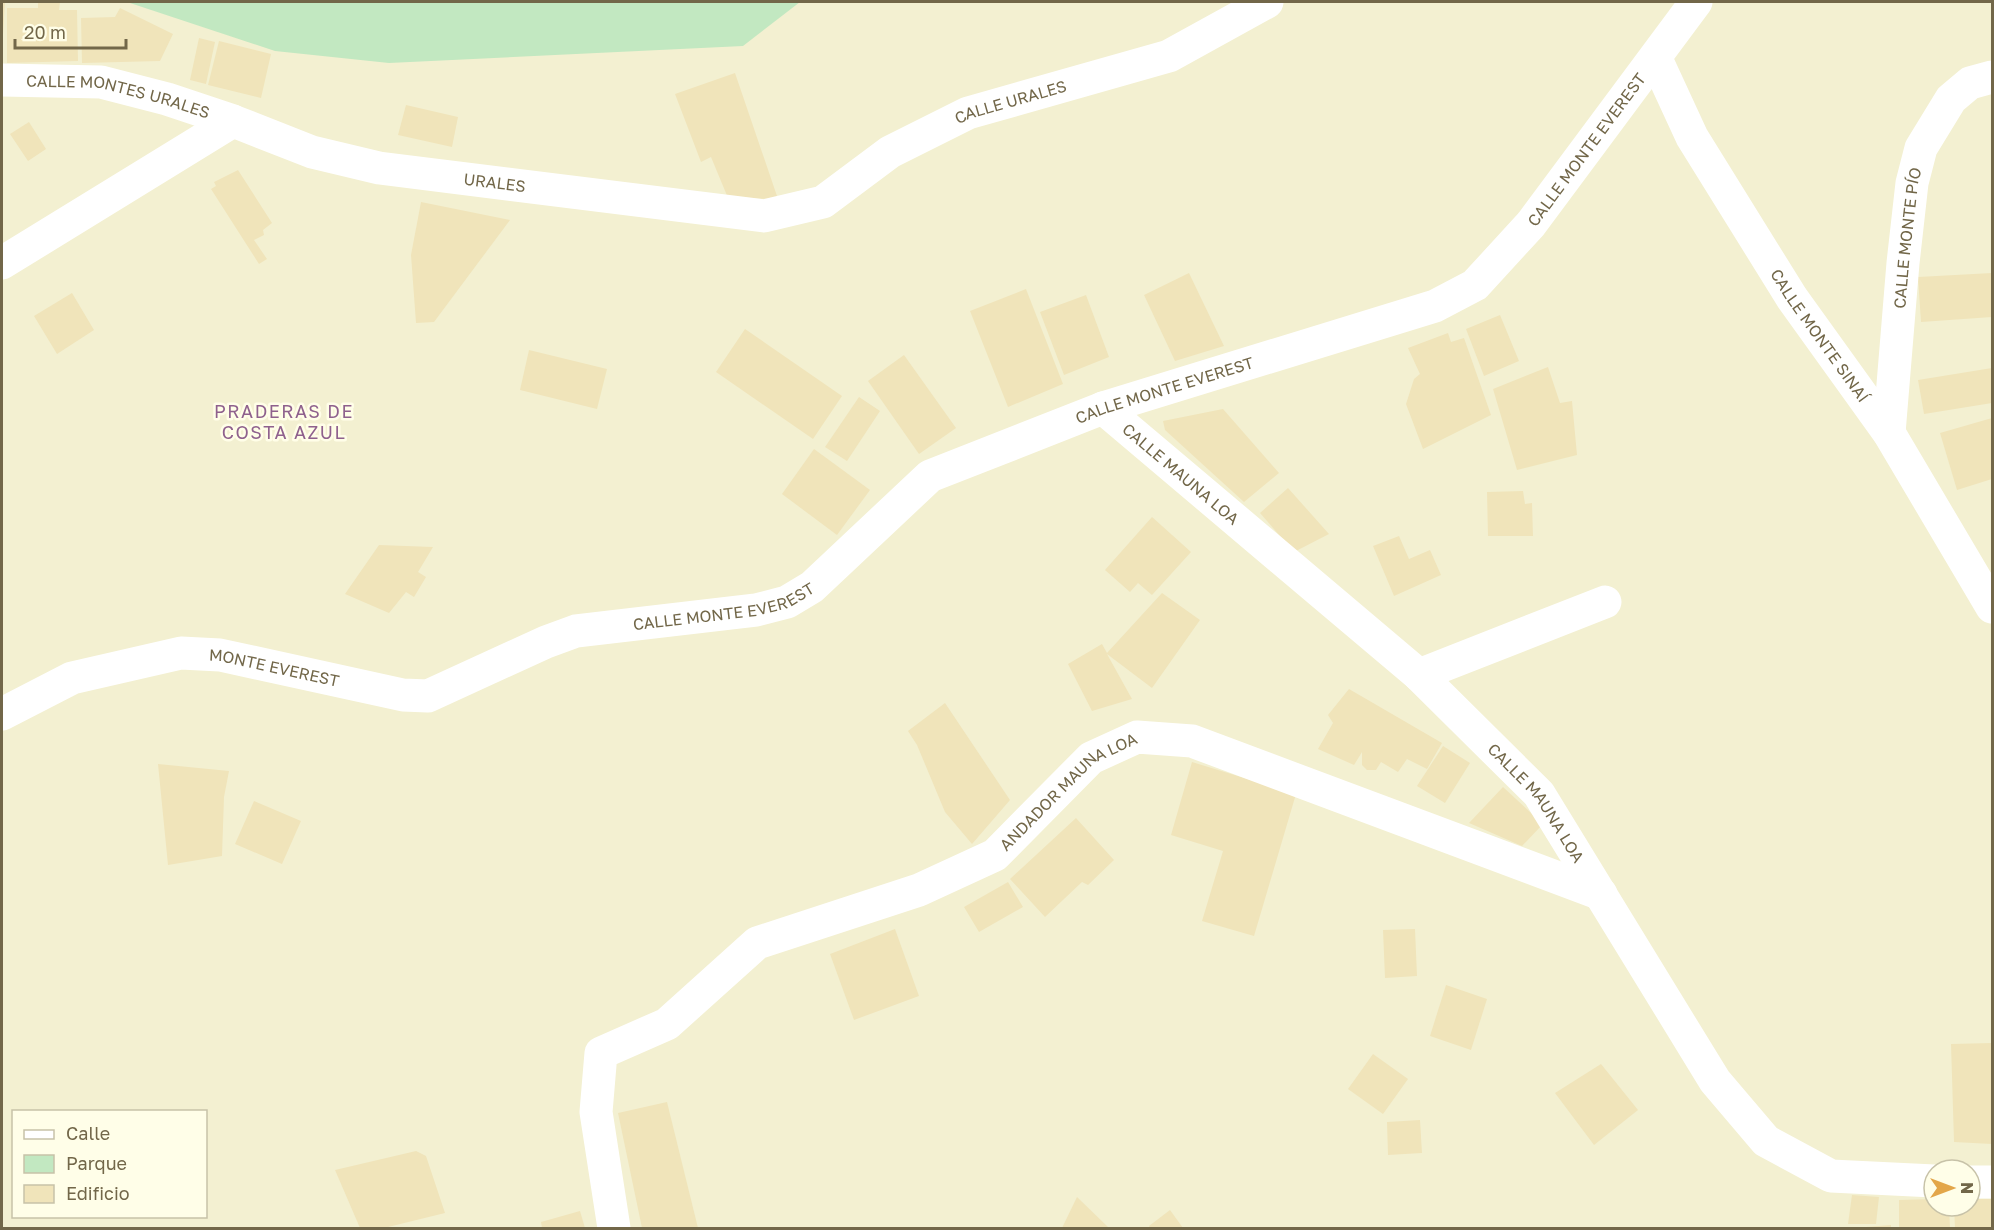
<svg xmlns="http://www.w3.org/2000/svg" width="1994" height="1230" viewBox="0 0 1994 1230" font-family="'Golos Text',sans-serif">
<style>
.residential{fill:#f3f0d1;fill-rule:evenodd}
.green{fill:#c2e8c1}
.building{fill:#f0e4ba}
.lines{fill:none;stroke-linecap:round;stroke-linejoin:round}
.minor{stroke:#fff;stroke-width:33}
.labels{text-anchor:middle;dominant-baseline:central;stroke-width:5;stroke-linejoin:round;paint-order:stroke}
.street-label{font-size:16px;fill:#726749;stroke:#fffee8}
.neighbourhood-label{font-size:18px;letter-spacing:1.5px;fill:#8f618d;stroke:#fffee8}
</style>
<rect width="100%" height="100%" fill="#fcfbe2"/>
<path class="residential" d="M2,2H1992V1228H2ZM14,1112H206V1216H14ZM1934,1170H1970V1206H1934Z"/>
<polygon class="green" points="127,2 800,2 743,46 389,63 275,51"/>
<g class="building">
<polygon points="2,2 5,2 3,35 2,35"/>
<polygon points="38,2 60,2 59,10 77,10 78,61 7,63 7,8 38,8"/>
<polygon points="120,8 173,34 160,61 82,63 81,18 115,17"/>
<polygon points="199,38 215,42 206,84 190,80"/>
<polygon points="219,41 271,54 261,98 208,85"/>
<polygon points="735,73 778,199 728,198 711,157 701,162 675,94"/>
<polygon points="406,105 458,117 452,147 398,135"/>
<polygon points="29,122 46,149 28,161 10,134"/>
<polygon points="238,170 272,223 263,230 264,235 254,240 267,259 259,264 211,189 216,186 214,182"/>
<polygon points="421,202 510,220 434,322 416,323 411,255"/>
<polygon points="1189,273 1224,346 1175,361 1144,295"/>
<polygon points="1992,273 1992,317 1921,322 1918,277"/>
<polygon points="1026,289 1063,384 1008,407 970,311"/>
<polygon points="72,293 94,330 57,354 34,316"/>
<polygon points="1086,295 1109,357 1064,375 1040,312"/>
<polygon points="1500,315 1519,361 1484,376 1466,329"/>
<polygon points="745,329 842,396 813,439 716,372"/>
<polygon points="1448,333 1451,342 1464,338 1491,415 1423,449 1406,404 1414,379 1420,374 1408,348"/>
<polygon points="529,350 607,369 597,409 520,390"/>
<polygon points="904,355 956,428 919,454 868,381"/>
<polygon points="1548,367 1560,403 1572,401 1577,455 1517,470 1493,389"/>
<polygon points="1992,368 1992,403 1924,414 1918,380"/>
<polygon points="859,397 880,411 847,461 825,447"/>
<polygon points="1223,409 1279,473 1244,502 1165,430 1163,421"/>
<polygon points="1992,418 1992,479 1957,490 1940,433"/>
<polygon points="814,449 870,490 837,535 782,494"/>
<polygon points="1288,488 1329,534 1294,552 1260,513"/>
<polygon points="1523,491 1525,504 1532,503 1533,536 1488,536 1487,492"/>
<polygon points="1152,517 1191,552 1152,595 1138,583 1130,592 1105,570"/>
<polygon points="1399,536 1409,559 1430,550 1441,575 1394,596 1373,546"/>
<polygon points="379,545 433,547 418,572 426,577 414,597 406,592 389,613 345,594"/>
<polygon points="1162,593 1200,620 1152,688 1107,654 1132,699 1092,711 1068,664 1102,644 1107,653"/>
<polygon points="1349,689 1442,743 1427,769 1407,759 1398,772 1381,762 1376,770 1367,770 1362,765 1362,752 1354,765 1318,749 1333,723 1328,715"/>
<polygon points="945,703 1010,800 972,844 945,812 917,745 908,731"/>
<polygon points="1443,746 1470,763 1445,803 1417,786"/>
<polygon points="1192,762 1296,794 1254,936 1202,921 1223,851 1171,835"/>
<polygon points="158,764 229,771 224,797 222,856 168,865"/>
<polygon points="1503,787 1543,824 1522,846 1469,823"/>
<polygon points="254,801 301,821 282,864 235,844"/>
<polygon points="1076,818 1114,860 1088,885 1082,882 1045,917 1010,879"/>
<polygon points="1008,882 1023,907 979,932 964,907"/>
<polygon points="895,929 919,996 854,1020 830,954"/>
<polygon points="1415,929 1417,976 1385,978 1383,930"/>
<polygon points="1446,985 1487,999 1471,1050 1430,1036"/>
<polygon points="1992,1043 1992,1144 1954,1142 1951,1044"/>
<polygon points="1373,1054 1408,1079 1383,1114 1348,1089"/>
<polygon points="1601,1064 1638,1110 1594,1145 1555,1093"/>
<polygon points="667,1102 698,1228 642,1228 618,1113"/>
<polygon points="1420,1120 1422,1153 1388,1155 1387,1122"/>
<polygon points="416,1151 426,1156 445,1213 384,1228 360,1228 335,1170"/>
<polygon points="1852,1195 1879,1197 1876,1224 1848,1224"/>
<polygon points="1077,1197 1109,1228 1062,1228"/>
<polygon points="1934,1199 1934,1206 1949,1206 1950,1228 1899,1228 1899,1200"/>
<polygon points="1970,1199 1992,1199 1992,1228 1955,1228 1954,1206 1970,1206"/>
<polygon points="1170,1210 1183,1228 1150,1228 1149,1226"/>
<polygon points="580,1211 585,1228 542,1228 541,1222"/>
<polygon points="1891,1225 1891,1228 1866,1228 1866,1227"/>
</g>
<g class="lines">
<g class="minor">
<path id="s1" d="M1656,59L1692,137L1792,298L1889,433L1992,607"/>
<path id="s2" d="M2,80L101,82L167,99L233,121L312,152L379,168L764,216L823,202L890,152L968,113L1169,56L1267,2"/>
<polyline points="2,263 233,121"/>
<path id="s3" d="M1103,408L1419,675L1539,794L1715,1081L1766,1141L1831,1176L1934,1181"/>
<path id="s4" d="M1889,433L1903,263L1912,183L1921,148L1951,99L1970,83L1992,77"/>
<polyline points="1419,675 1605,602"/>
<path id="s5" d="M2,714L72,678L181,653L220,655L403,695L428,696L546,642L576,631L756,610L787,602L812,587L930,476L1103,408L1435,306L1475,285L1531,224L1696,2"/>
<polyline points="1970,1182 1992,1182"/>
<path id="s6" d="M614,1228L596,1112L601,1053L667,1024L757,943L919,890L995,855L1091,758L1137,737L1192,741L1601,894"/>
</g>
</g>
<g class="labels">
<g class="street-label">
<text stroke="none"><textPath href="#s2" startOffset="118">CALLE MONTES URALES</textPath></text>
<text stroke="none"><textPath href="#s2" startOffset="1054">CALLE URALES</textPath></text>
<text stroke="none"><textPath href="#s5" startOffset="1762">CALLE MONTE EVEREST</textPath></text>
<text stroke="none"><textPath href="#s2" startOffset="507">URALES</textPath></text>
<text stroke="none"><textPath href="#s4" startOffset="196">CALLE MONTE PÍO</textPath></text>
<text stroke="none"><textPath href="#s1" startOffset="322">CALLE MONTE SINAÍ</textPath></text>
<text stroke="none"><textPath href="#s5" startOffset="1258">CALLE MONTE EVEREST</textPath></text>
<text stroke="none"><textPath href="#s3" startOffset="102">CALLE MAUNA LOA</textPath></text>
<text stroke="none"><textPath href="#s5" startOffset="754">CALLE MONTE EVEREST</textPath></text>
<text stroke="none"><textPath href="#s5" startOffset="285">MONTE EVEREST</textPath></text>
<text stroke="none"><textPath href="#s6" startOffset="722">ANDADOR MAUNA LOA</textPath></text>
<text stroke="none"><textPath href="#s3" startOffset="588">CALLE MAUNA LOA</textPath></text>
</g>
<g class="neighbourhood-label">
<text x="284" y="411">PRADERAS DE<tspan x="284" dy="21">COSTA AZUL</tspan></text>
</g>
</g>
<rect width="1994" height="1230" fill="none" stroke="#726749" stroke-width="6"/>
<rect x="12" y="1110" width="195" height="108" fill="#fffee8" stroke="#c7c2a8" stroke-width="1.5"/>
<rect x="24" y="1130" width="30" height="9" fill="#ffffff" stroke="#c7c2a8" stroke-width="1.5"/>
<text x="66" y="1140" font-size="18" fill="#726749">Calle</text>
<rect x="24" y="1155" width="30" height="18" fill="#c2e8c1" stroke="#c7c2a8" stroke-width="1.5"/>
<text x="66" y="1170" font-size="18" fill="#726749">Parque</text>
<rect x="24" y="1185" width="30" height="18" fill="#f0e4ba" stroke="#c7c2a8" stroke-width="1.5"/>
<text x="66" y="1200" font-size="18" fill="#726749">Edificio</text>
<g transform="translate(1952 1188) rotate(90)"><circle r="28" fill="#fffee8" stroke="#c7c2a8" stroke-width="1.5"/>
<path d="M0-4.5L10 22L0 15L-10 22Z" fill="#e3a649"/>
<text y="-9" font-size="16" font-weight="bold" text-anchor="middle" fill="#726749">N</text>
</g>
<path d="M15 39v9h111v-9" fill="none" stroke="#726749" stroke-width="3"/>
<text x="24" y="39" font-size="18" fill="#726749" stroke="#fffee8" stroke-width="4.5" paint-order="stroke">20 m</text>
</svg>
